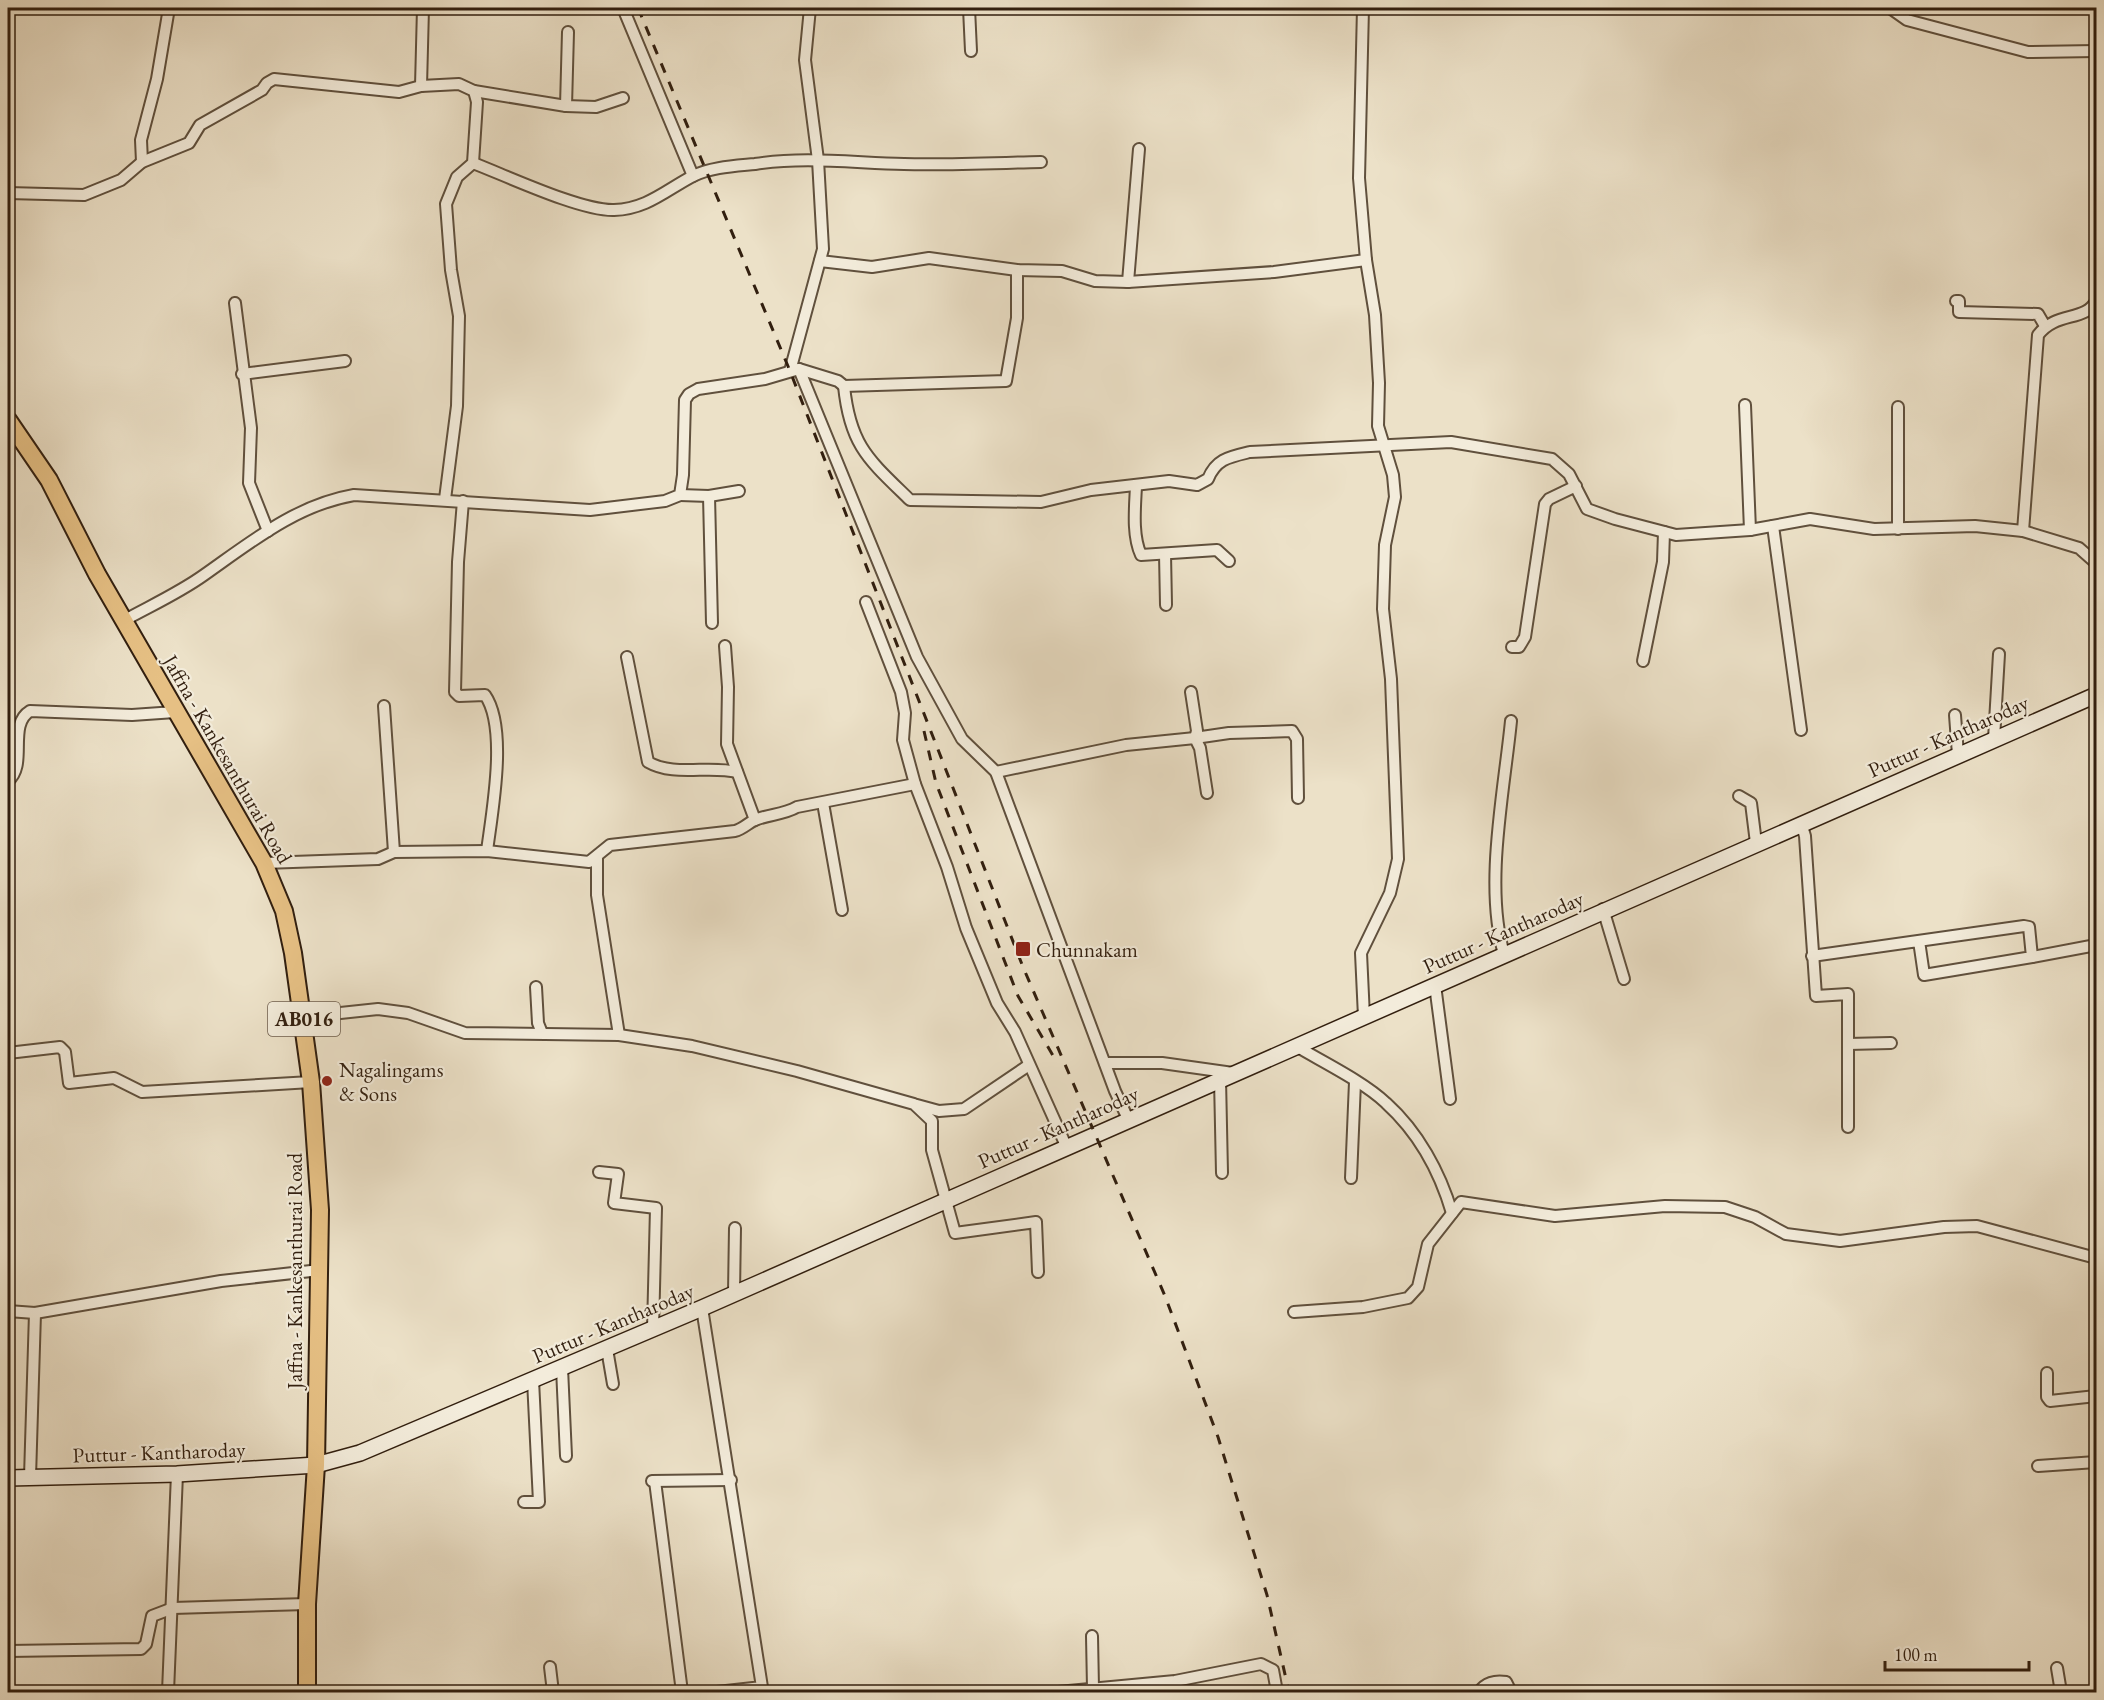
<svg xmlns="http://www.w3.org/2000/svg" width="2104" height="1700" viewBox="0 0 2104 1700" font-family="'EB Garamond',serif">
<style>
.lines{fill:none;stroke-linecap:round;stroke-linejoin:round}
.minor-casing{stroke:#60503d;stroke-width:14}
.secondary-casing{stroke:#321f0f;stroke-width:18}
.primary-casing{stroke:#321f0f;stroke-width:20}
.minor{stroke:#f3ecdb;stroke-width:10}
.secondary{stroke:#f3ecdb;stroke-width:15}
.primary{stroke:#e6c084;stroke-width:16}
.rail{stroke:#321f0f;stroke-width:3;stroke-dasharray:10 10;stroke-linecap:butt}
.poi-dot{fill:#8f2418;stroke:#f3ecdb;stroke-width:2}
.labels{text-anchor:middle;dominant-baseline:central;stroke-width:4.5;stroke-linejoin:round;paint-order:stroke}
.shield{fill:#f3ecdb;stroke:#6c5c4c;stroke-width:1.5}
.shield-label{font-size:20px;font-weight:bold;fill:#321f0f}
.street-label{font-size:21px;fill:#321f0f;stroke:#f3ecdb}
.poi-label{font-size:21px;fill:#321f0f;stroke:#f3ecdb;text-anchor:start}
</style>
<rect width="100%" height="100%" fill="#ece1c8"/>
<filter id="stains"><feTurbulence type="fractalNoise" baseFrequency=".00333" numOctaves="4"/><feColorMatrix values="0 0 0 0 .2 0 0 0 0 .09 0 0 0 0 .02 0 0 0 .5 -.17"/></filter>
<radialGradient id="worn" r=".72"><stop offset=".6" stop-color="#630" stop-opacity="0"/><stop offset="1" stop-color="#630" stop-opacity=".3"/></radialGradient>
<g class="lines">
<defs>
<g id="minor">
<polyline points="623,8 693,176"/>
<polyline points="969,8 971,51"/>
<polyline points="1363,8 1359,178 1366,260 1375,315 1379,383 1378,426 1393,475 1395,497 1385,545 1383,609 1391,679 1398,859 1390,893 1361,953 1364,1017"/>
<polyline points="1890,8 1907,20 2028,52 2096,51"/>
<polyline points="421,86 423,8"/>
<polyline points="474,91 566,106 596,107 623,98"/>
<polyline points="566,106 568,32"/>
<polyline points="142,162 141,140 157,79 169,8"/>
<path d="M473,163C507,176 581,211 614,210C647,209 666,190 693,176C711,167 735,166 755,164C804,156 855,163 904,164C950,165 995,163 1041,162"/>
<polyline points="8,193 84,195 121,180 142,162 189,143 200,125 262,90 267,83 274,79 399,92 421,86 459,84 474,91 477,102 473,163 457,177 446,204 451,270 459,316 457,406 445,499"/>
<polyline points="820,261 872,267 929,258 1017,270 1062,271 1095,281 1128,282 1274,272 1366,260"/>
<polyline points="1128,282 1139,149"/>
<polyline points="1956,301 1959,301 1959,312 2038,314 2045,326"/>
<polyline points="235,303 251,428 249,483 268,531"/>
<polyline points="799,369 917,657 962,739 996,772 1115,1091 1128,1119"/>
<polyline points="790,371 823,249 818,160 805,60 810,8"/>
<polyline points="242,374 345,361"/>
<path d="M844,386C850,446 869,460 910,500L1041,502L1091,490L1169,481L1197,485L1208,479C1216,459 1229,457 1250,452L1451,442L1552,459L1569,474L1587,509L1615,519L1676,535L1750,530L1810,519L1874,529L1975,526L2023,531L2079,548L2096,563"/>
<polyline points="1745,405 1750,530"/>
<polyline points="1898,407 1898,529"/>
<path d="M1136,486C1135,508 1132,535 1141,555L1217,550L1229,561"/>
<polyline points="680,495 709,496 739,491"/>
<polyline points="709,496 712,623"/>
<path d="M463,501L458,562L455,692L459,696L485,695C508,728 492,812 487,851"/>
<polyline points="1773,526 1801,730"/>
<path d="M2023,531L2038,335C2056,311 2085,322 2096,301"/>
<polyline points="1165,554 1166,605"/>
<polyline points="866,602 901,692 905,713 903,740 915,784 947,867 966,928 997,1003 1015,1032 1067,1148"/>
<path d="M123,621C150,606 179,593 204,575C251,542 296,505 354,495L590,510L665,501L680,495L683,475L685,400L689,394L698,389L765,379L799,369L838,381L844,386L1006,381L1017,318V270"/>
<polyline points="725,646 728,687 727,744 755,820"/>
<polyline points="1512,647 1519,647 1525,637 1545,504 1549,499 1576,486"/>
<path d="M627,657L648,762C674,777 708,765 737,772"/>
<polyline points="1643,661 1663,562 1664,532"/>
<polyline points="1191,692 1197,731 1195,738 1229,733 1292,731 1297,739 1298,798"/>
<polyline points="384,706 394,852"/>
<polyline points="1955,715 1958,755"/>
<polyline points="1994,739 1999,654"/>
<polyline points="996,772 1126,745 1195,738 1200,748 1207,793"/>
<path d="M8,781C28,765 7,725 30,711L132,715L175,712"/>
<polyline points="1739,796 1751,803 1756,843"/>
<polyline points="823,803 842,910"/>
<polyline points="1801,823 1805,836 1816,996 1848,994 1848,1127"/>
<polyline points="597,857 597,895 619,1035"/>
<path d="M264,863L378,859L394,852L487,851L589,862L610,845L735,831C743,829 748,823 755,820C769,814 783,815 797,807L915,784"/>
<polyline points="1603,909 1624,979"/>
<path d="M1504,954C1484,886 1504,792 1511,721"/>
<polyline points="1812,956 2024,926 2029,927 2032,957 1924,975 1919,941"/>
<polyline points="2032,957 2096,945"/>
<polyline points="1435,985 1450,1099"/>
<polyline points="536,987 538,1023 542,1033"/>
<polyline points="303,1017 378,1009 408,1013 465,1033 619,1035 692,1046 797,1071 914,1104 932,1121 932,1150 955,1233 1036,1222 1038,1272"/>
<polyline points="1848,1044 1891,1043"/>
<path d="M1296,1046C1323,1062 1364,1082 1386,1103C1418,1132 1440,1172 1452,1213"/>
<polyline points="8,1053 60,1047 65,1052 69,1083 114,1078 142,1092 311,1082"/>
<polyline points="1105,1063 1162,1063 1233,1073"/>
<polyline points="1220,1079 1222,1173"/>
<polyline points="917,1105 939,1111 964,1109 1029,1065"/>
<polyline points="599,1172 618,1174 614,1203 656,1208 653,1329"/>
<polyline points="1351,1178 1355,1082"/>
<polyline points="734,1293 735,1228"/>
<polyline points="702,1308 762,1687 717,1692"/>
<polyline points="8,1311 35,1313 221,1281 320,1270"/>
<polyline points="1294,1312 1363,1307 1408,1298 1418,1287 1428,1244 1461,1202 1555,1216 1665,1206 1725,1207 1755,1217 1786,1234 1840,1241 1944,1227 1977,1226 2096,1258"/>
<polyline points="607,1349 613,1384"/>
<polyline points="562,1368 566,1456"/>
<polyline points="2047,1373 2047,1397 2050,1401 2096,1396"/>
<polyline points="2038,1466 2096,1462"/>
<polyline points="30,1477 35,1313"/>
<polyline points="652,1481 731,1480"/>
<polyline points="655,1481 682,1692"/>
<polyline points="524,1502 539,1502 533,1380"/>
<polyline points="1092,1636 1093,1688"/>
<polyline points="8,1651 141,1649 146,1644 152,1616 173,1608 307,1604"/>
<polyline points="550,1667 553,1692"/>
<polyline points="2057,1668 2061,1692"/>
<polyline points="168,1692 177,1474"/>
<polyline points="1058,1692 1175,1681 1261,1664 1273,1670 1277,1692"/>
<path d="M1479,1692C1485,1683 1495,1680 1506,1682L1511,1692"/>
</g>
<polyline id="secondary" points="8,1478 177,1474 316,1465 360,1453 702,1308 2096,695"/>
<polyline id="primary" points="8,420 49,480 97,574 264,863 284,911 293,953 311,1082 320,1210 316,1465 307,1604 307,1692"/>
</defs>
<use href="#minor" class="minor-casing"/>
<use href="#secondary" class="secondary-casing"/>
<use href="#primary" class="primary-casing"/>
<use href="#minor" class="minor"/>
<use href="#secondary" class="secondary"/>
<use href="#primary" class="primary"/>
<g class="rail">
<polyline points="638,8 790,371 1023,967 1165,1296 1218,1437 1267,1595 1289,1692"/>
<polyline points="924,731 936,783 1018,996 1055,1059"/>
</g>
</g>
<g class="poi-dot">
<rect x="1015" y="941" width="16" height="16" rx="3"/>
<circle cx="327" cy="1081" r="6"/>
</g>
<g class="labels">
<rect class="shield" x="268" y="1002" width="72" height="34" rx="4.5"/>
<g class="shield-label">
<text x="304" y="1019">AB016</text>
</g>
<g class="street-label">
<text transform="translate(1948 736) rotate(-24)">Puttur - Kantharoday</text>
<text transform="translate(228 759) rotate(60)">Jaffna - Kankesanthurai Road</text>
<text transform="translate(1503 932) rotate(-24)">Puttur - Kantharoday</text>
<text transform="translate(1058 1127) rotate(-24)">Puttur - Kantharoday</text>
<text transform="translate(294 1271) rotate(-90)">Jaffna - Kankesanthurai Road</text>
<text transform="translate(613 1323) rotate(-23)">Puttur - Kantharoday</text>
<text transform="translate(159 1452) rotate(-2)">Puttur - Kantharoday</text>
</g>
<g class="poi-label">
<text x="1036" y="949">Chunnakam</text>
<text x="339" y="1069">Nagalingams<tspan x="339" dy="24">&amp; Sons</tspan></text>
</g>
</g>
<rect width="2104" height="1700" fill="none" stroke="#ece1c8" stroke-width="30"/>
<rect x="9" y="9" width="2086" height="1682" fill="none" stroke="#321f0f" stroke-width="3"/>
<rect x="15" y="15" width="2074" height="1670" fill="none" stroke="#321f0f" stroke-width="1.5"/>
<path d="M1885 1661v9h144v-9" fill="none" stroke="#321f0f" stroke-width="3"/>
<text x="1894" y="1661" font-size="18" fill="#321f0f" stroke="#f3ecdb" stroke-width="4.5" paint-order="stroke">100 m</text>
<rect width="100%" height="100%" filter="url(#stains)"/>
<rect width="100%" height="100%" fill="url(#worn)"/>
</svg>
